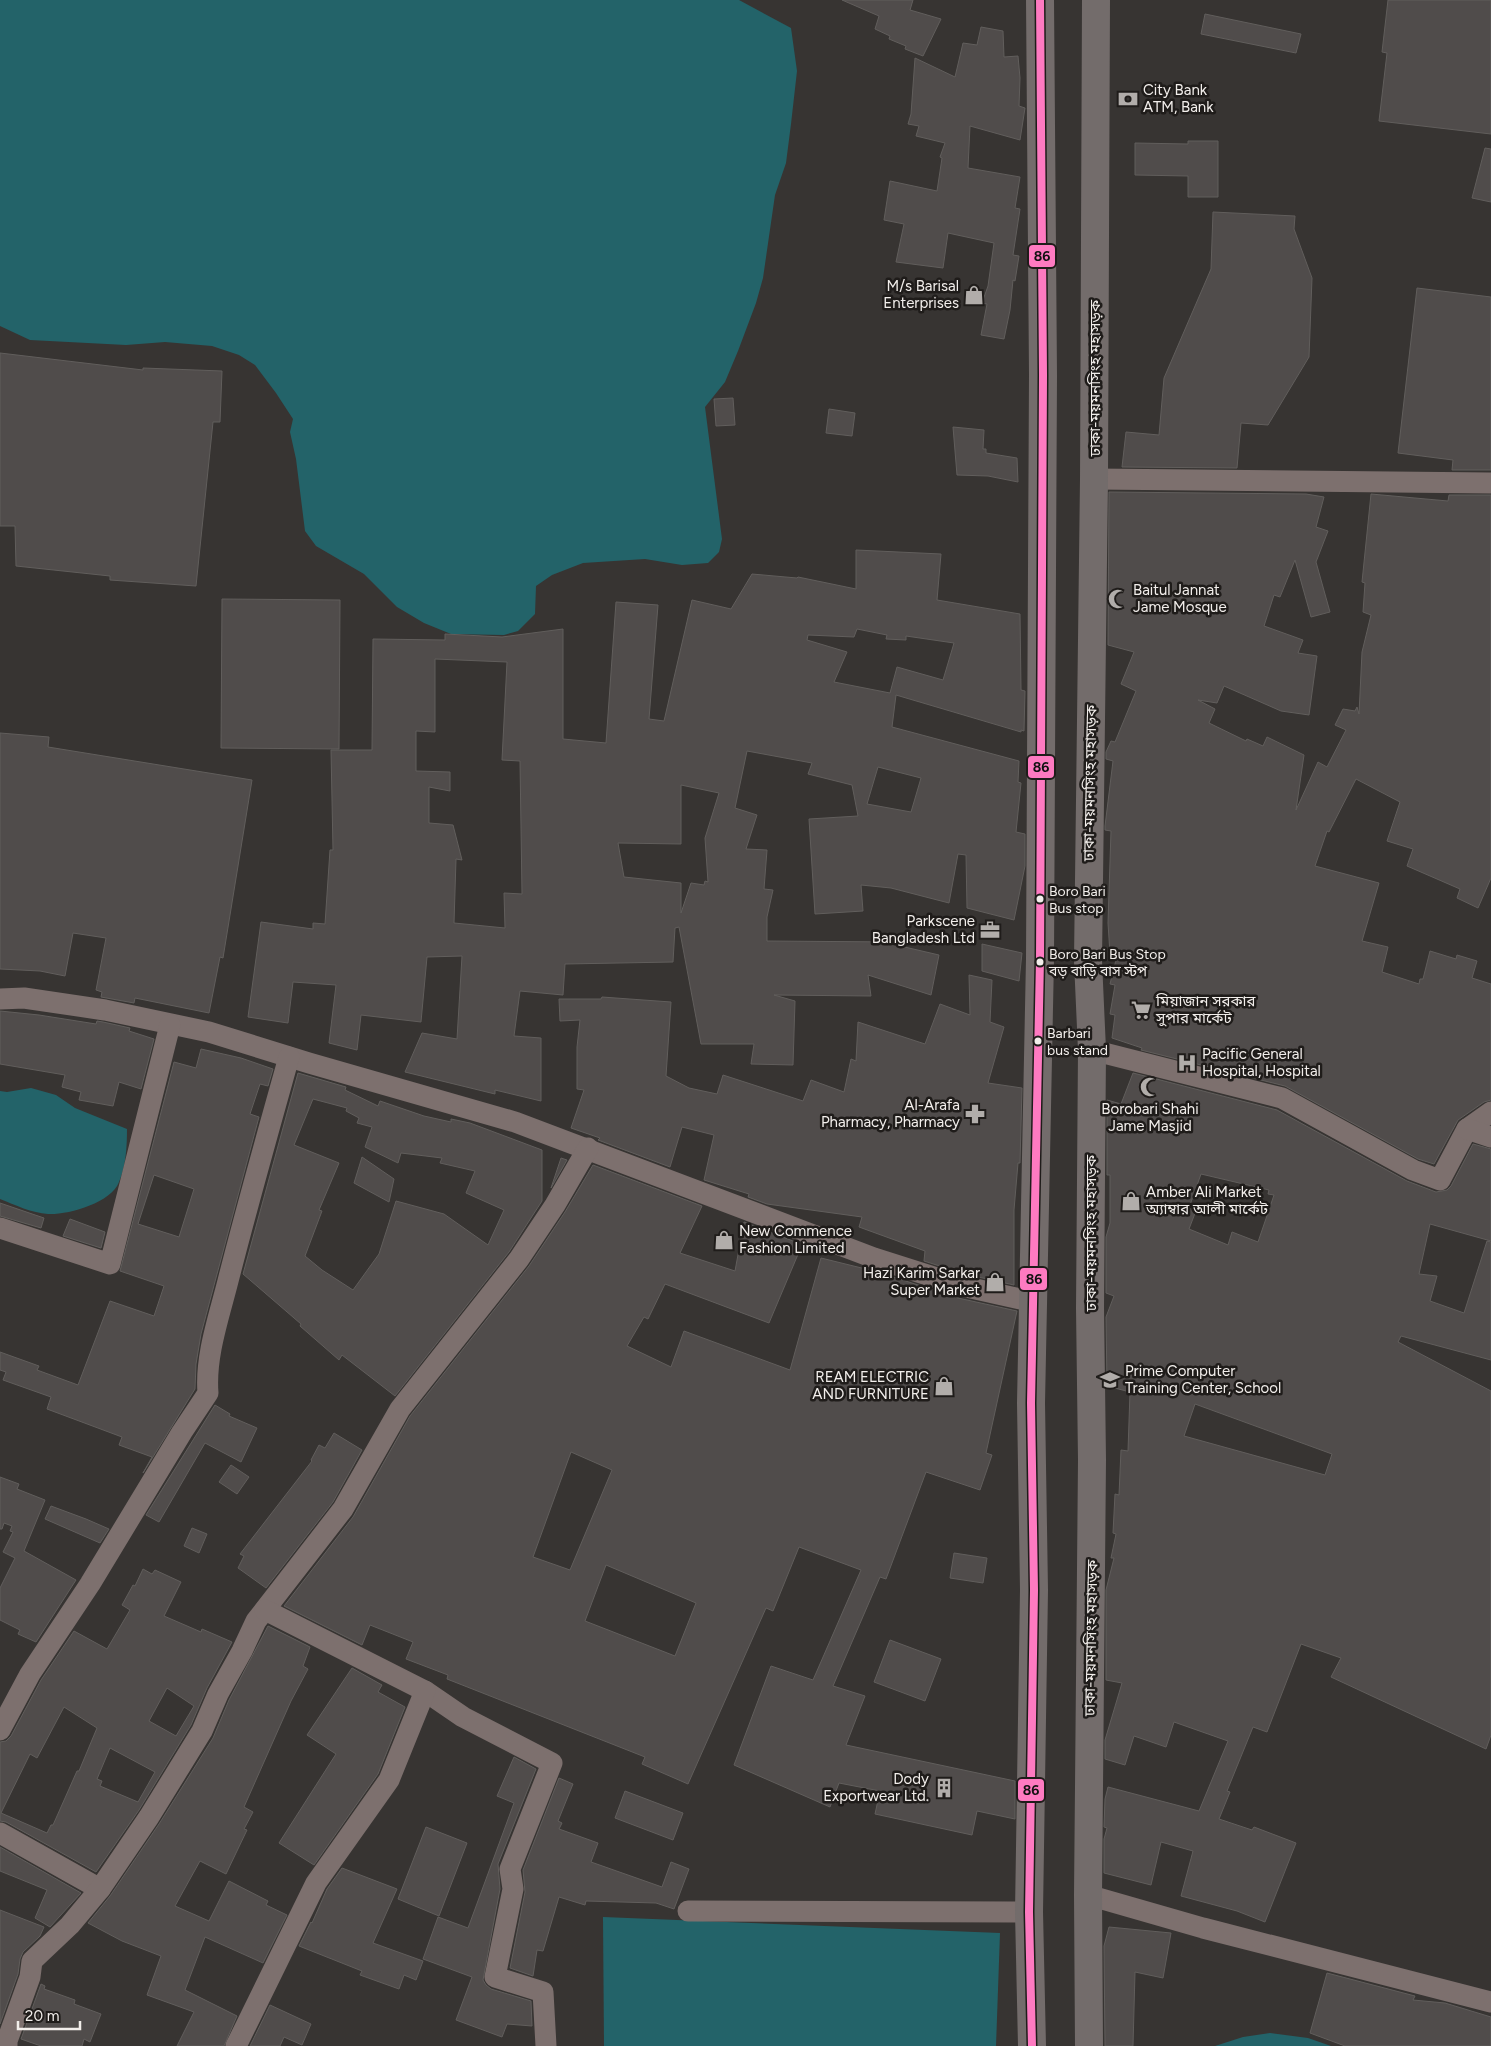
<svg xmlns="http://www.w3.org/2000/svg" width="1491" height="2046" viewBox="0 0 1491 2046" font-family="Figtree,'Noto Sans Bengali',sans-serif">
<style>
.water{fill:#236369}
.building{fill:#504c4b;stroke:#615e5c;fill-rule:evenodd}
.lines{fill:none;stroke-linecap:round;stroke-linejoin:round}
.minor{stroke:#7d706e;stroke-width:21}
.highway{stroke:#736c6b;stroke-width:28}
.bus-1-casing{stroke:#1f1c1a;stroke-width:11}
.bus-1{stroke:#fe7ac1;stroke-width:8}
.bus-dot{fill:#f2eeeb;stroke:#1f1c1a;stroke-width:2}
.labels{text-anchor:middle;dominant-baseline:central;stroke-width:5;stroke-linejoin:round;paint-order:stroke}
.bus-label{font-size:14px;fill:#f2eeeb;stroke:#1f1c1a;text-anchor:start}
.poi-label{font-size:15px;fill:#f2eeeb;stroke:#1f1c1a;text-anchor:start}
.street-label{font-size:15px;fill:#f2eeeb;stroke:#1f1c1a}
.line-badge{stroke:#1f1c1a;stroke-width:2}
.pale-badge-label{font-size:14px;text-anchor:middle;font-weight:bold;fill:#111}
</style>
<rect width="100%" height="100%" fill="#373432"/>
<g class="water">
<polygon points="0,0 739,0 791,28 797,71 791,124 786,163 775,195 763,278 756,303 738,351 725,382 705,407 722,539 719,552 708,563 682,565 645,559 583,563 552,575 536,586 535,614 518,631 504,635 451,634 424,623 397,607 364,574 316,546 305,531 296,459 290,432 293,419 276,393 255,365 239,355 212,346 165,342 126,345 30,340 0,326"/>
<path d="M31,1088L56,1095L75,1108L127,1129C127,1146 126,1166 119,1182C111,1203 68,1215 48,1214C32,1213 15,1205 0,1199V1091L7,1092Z"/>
<polygon points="603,1917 1000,1933 996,2046 604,2046"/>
<polygon points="1270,2033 1308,2038 1331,2046 1215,2046 1243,2037"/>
</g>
<g class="building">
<polygon points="842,0 913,0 910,10 941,19 923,56 905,49 906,46 889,39 890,36 875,29 879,16"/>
<polygon points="1388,0 1491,0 1491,134 1379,121 1387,53 1382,52"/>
<polygon points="1205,14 1301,34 1296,53 1201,34"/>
<polygon points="981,27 1003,31 1004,57 1018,56 1020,78 1019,106 1025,108 1020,140 970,126 968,168 1020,177 1015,208 1020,209 1013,255 1019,256 1015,281 1013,280 1010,310 1004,339 981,335 987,304 982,303 988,286 994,243 948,233 943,268 896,262 904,224 884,220 890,181 937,191 942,158 940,157 945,143 916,136 919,126 908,124 911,114 915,58 955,77 963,43 977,45"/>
<polygon points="1188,141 1218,141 1218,197 1188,197 1188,176 1135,175 1135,143 1188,144"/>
<polygon points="1485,148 1491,149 1491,202 1472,198"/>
<polygon points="1213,212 1295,216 1294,229 1312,278 1309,357 1268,425 1241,423 1237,468 1122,467 1126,432 1159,435 1164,378 1211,269"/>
<polygon points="1417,288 1491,297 1491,470 1452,470 1453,460 1398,453"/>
<polygon points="0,353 143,370 143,368 222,371 220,422 213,422 196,586 110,580 110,576 16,566 15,526 0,526"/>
<polygon points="733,398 735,425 716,426 714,399"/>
<polygon points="829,409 855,413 852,436 826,433"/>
<polygon points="953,427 984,430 983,449 986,449 986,453 1017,458 1018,482 988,476 957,475"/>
<polygon points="1109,492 1306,494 1324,497 1316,527 1328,531 1316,562 1330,612 1311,617 1295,560 1280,597 1274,595 1264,626 1303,640 1298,653 1317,656 1309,715 1281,711 1224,686 1217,703 1198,700 1215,709 1209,723 1246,741 1247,739 1263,746 1267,737 1304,755 1296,810 1318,762 1327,767 1346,730 1335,725 1343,709 1355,711 1357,707 1359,714 1362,652 1371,615 1363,612 1365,583 1362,582 1371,494 1448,501 1449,495 1491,495 1491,878 1478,908 1457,898 1460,889 1407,866 1413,849 1387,841 1400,802 1356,779 1329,832 1327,831 1315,866 1379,883 1362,941 1388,947 1382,972 1419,984 1420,979 1423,979 1430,951 1456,959 1457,955 1477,961 1472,978 1491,984 1491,1100 1484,1102 1458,1120 1434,1164 1418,1159 1285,1086 1141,1050 1142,1048 1112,1038 1115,1015 1110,1014 1115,985 1110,984 1117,956 1110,954 1108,923 1111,831 1105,830 1105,826 1113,761 1106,759 1106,752 1111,741 1115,742 1136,691 1121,684 1134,652 1108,645"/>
<path d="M856,550L941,554L937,600L1020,614L1021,690L1025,691L1024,731L1021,730V732L896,695L892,727L1019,761L1018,782L1021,783L1016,832L1025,834V866L1014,920L967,908L966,855L958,854L949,903L891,888L861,885L863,911L815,914L809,819L858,816L852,785L808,774L812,763L747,751L735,808L757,815L746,849L767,850L764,889L773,890L767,917V941L896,942V945L939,955L931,995L868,975L871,996L774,995L795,1001L793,1065L751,1064L754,1044H701L679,927L675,928L673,962L565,964L563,995L520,991L514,1036L541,1038V1101L495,1090V1094L405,1072L422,1033L457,1039L462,956L427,957L421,1022L361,1015L357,1050L329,1043L336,985L293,982L288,1023L248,1017L261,922L313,929V923L325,924L330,850H333L331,750H372L373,639L445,640V634L502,637L563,629V739L606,743L616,602L658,605L649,719L664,721L692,600L731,609L752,574L797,578L798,577L856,589ZM857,629L887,635L886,639L906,640V636L954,643L943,680L897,667L890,693L834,682L847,652L807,640L808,635L854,637ZM435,659L507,662L502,760L520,761L522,894L504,893L505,928L454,923L456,859L462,860L453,825L429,823V787L450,791V772L416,771V731L435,732ZM878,767L921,778L911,812L867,804ZM681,785L719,793L705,838L708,882L705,881L704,885L691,883L681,913V883L624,877L618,843L681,844Z"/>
<polygon points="222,599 340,600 339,749 221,748"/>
<polygon points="0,733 49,737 48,747 252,780 223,958 220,957 209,1013 135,998 134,1003 101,997 102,992 96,990 106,938 73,933 65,976 40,971 0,969"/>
<polygon points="982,944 1022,953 1019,981 982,971"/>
<polygon points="969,975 992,980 990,1022 1004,1027 988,1083 1022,1088 1020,1163 1018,1163 1014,1210 1014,1285 965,1274 924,1261 925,1251 859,1227 862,1217 767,1204 748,1197 749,1194 704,1180 714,1135 682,1127 670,1167 598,1140 600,1138 571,1128 584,1090 577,1089 577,1047 580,1020 560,1021 559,999 601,999 602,997 671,1002 666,1076 689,1088 717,1094 723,1075 803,1101 811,1080 844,1092 851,1059 856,1061 858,1022 925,1044 940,1004 970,1015"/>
<polygon points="0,1011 39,1015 96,1024 97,1021 103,1022 130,1028 129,1031 154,1039 141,1089 119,1082 113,1106 79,1100 81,1092 62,1087 65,1075 0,1064"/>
<path d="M201,1049L241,1058L273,1069L268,1086L260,1084L250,1114L259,1117L201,1334L196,1364L195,1389L143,1473L152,1457L119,1445L122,1437L47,1409L51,1397L3,1380L6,1372L0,1370V1352L39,1366L37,1370L78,1385L110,1301L154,1316L164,1286L120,1271L174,1062L196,1068ZM154,1175L194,1189L179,1237L138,1224Z"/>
<path d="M298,1073L346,1087L345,1090L378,1106L380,1101L424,1116L451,1122V1119L470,1123L542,1150V1201L509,1252L395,1396L342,1355L339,1360L300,1326L301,1324L243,1274ZM313,1099L347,1108L346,1111L359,1118L357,1123L372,1127L365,1147L398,1163L401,1153L442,1158L440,1163L475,1171L466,1193L504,1210L488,1245L444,1214L396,1201L379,1254L353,1290L322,1270L305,1256L322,1211L319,1210L339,1163L294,1145Z"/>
<path d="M1133,1073L1277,1110L1407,1181L1436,1192L1447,1190L1451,1186L1473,1144L1491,1149V1241L1430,1224L1419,1274L1437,1276L1430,1301L1464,1313L1487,1241L1491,1242V1360L1401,1336L1398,1342L1491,1391V1735L1486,1749L1331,1677L1341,1658L1301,1644L1267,1732L1253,1727L1227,1791L1230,1792L1219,1819L1252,1830L1254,1827L1296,1843L1265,1922L1237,1911L1181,1896L1193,1851L1161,1842L1151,1885L1104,1873V1839L1107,1828L1104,1827L1105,1799L1108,1787L1199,1811L1228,1741L1174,1722L1166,1747L1134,1736L1125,1765L1105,1759V1740L1122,1683L1106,1680V1590L1114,1558H1111L1116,1534L1113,1533L1115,1494L1119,1495L1121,1450L1128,1451L1130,1392L1107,1386L1106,1317L1114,1296L1106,1293V1237L1110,1223V1175H1107V1100L1121,1104ZM1201,1174L1269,1190L1268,1194L1274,1195L1258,1242L1232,1232L1228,1245L1189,1229L1197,1208L1190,1205ZM1195,1404L1332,1454L1325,1475L1184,1436Z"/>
<polygon points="362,1157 394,1179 389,1202 354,1183"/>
<polygon points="561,1158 567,1160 551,1188"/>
<path d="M593,1165L702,1206L680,1253L735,1271L744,1222L798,1243L795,1251L799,1252L769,1323L665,1284L648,1319L644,1317L627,1346L671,1367L684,1331L790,1370L821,1258L878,1272L958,1298L1017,1311L986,1453L992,1455L980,1490L926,1472L886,1579L880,1577L833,1686L865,1696L846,1745L1015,1781V1819L977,1811L972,1835L875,1814L880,1791L839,1783L830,1807L734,1765L771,1666L813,1680L861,1570L799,1547L773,1611L766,1608L688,1784L642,1764L645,1757L447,1679L448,1675L406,1659L413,1642L370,1625L362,1645L284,1606L353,1517L410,1416L529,1266L565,1212ZM571,1452L612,1470L570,1570L533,1557ZM606,1565L696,1603L675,1656L585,1621Z"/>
<polygon points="0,1203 44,1218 41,1228 0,1216"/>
<polygon points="70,1219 105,1232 101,1248 63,1236"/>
<polygon points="215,1405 230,1414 229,1416 257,1428 241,1462 205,1443 159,1522 146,1515"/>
<polygon points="334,1433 362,1450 333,1502 266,1588 238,1568 244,1556 240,1554 312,1461 311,1460 319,1445 325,1448"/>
<polygon points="231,1465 249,1477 237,1494 219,1482"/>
<polygon points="0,1477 19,1484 17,1489 45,1500 24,1551 76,1580 36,1642 18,1634 20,1630 0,1620 0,1588 15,1558 3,1552 13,1532 10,1531 12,1526 4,1523 2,1529 0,1529"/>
<polygon points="51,1506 86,1519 109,1529 100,1543 45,1519"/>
<polygon points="192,1528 207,1534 199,1553 184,1546"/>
<polygon points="954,1553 987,1558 983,1583 950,1578"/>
<path d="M143,1569L152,1574L155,1570L181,1582L164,1616L201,1632L202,1629L232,1642L207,1688L191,1725L139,1810L96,1872L6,1822L0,1821V1742L6,1741L11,1736L41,1680L74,1631L107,1649L130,1610L122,1605L133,1585L135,1586ZM167,1688L194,1706L176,1736L149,1721ZM64,1707L97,1728L79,1771H77L53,1825H51L47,1833L1,1813L30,1754L37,1758ZM110,1748L155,1772L138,1802L100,1786L102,1781L97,1779Z"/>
<polygon points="268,1626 310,1647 303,1666 308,1669 291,1701 244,1807 253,1812 244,1829 247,1830 226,1874 200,1861 175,1906 209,1921 229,1881 268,1901 266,1905 287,1915 263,1963 205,1937 185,1990 237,2016 224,2046 177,2046 194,2012 147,1995 161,1956 122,1941 88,1923 110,1896 159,1824 213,1738 229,1700"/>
<polygon points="890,1640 941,1659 925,1701 874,1682"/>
<polygon points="352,1668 382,1685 378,1692 405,1707 378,1774 314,1865 279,1843 336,1754 307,1735"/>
<polygon points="514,1757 536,1769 498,1864 500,1889 483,1980 486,1985 491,1989 531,2001 532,2026 507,2024 502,2037 456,2020 472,1977 423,1959 438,1917 468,1928 514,1803 497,1796"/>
<polygon points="559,1778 573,1784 558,1821 562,1823 559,1829 598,1843 591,1862 662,1887 671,1862 689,1869 674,1909 656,1903 586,1901 585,1905 559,1897 543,1951 537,1950 533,1976 510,1968 525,1892 523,1870"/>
<polygon points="625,1791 683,1813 673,1840 615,1818"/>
<polygon points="426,1827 467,1843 439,1916 398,1899"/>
<polygon points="0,1847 81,1893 50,1927 35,1918 47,1890 0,1871"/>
<polygon points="342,1868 397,1889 373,1943 423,1961 416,1980 404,1975 399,1989 360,1975 362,1971 299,1946 311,1922 312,1923 327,1889"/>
<polygon points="0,1910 44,1927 40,1936 23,1952 20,1959 18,1974 0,2024"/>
<polygon points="1109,1927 1171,1933 1163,1978 1135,1972 1133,2046 1105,2046 1104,1946"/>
<polygon points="1327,1973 1415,1996 1413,2000 1445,2003 1491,2017 1491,2046 1345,2046 1310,2033"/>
<polygon points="41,1984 45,1986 44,1989 75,2000 74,2004 101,2014 90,2042 84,2039 82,2046 41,2046 21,2039"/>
<polygon points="270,2005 311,2024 302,2045 284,2037 280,2046 250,2046"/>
</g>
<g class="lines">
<g class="minor">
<polyline points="1094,479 1491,483"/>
<polyline points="0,999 24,998 105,1010 209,1032 309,1063 515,1122 874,1258 962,1286 1034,1302"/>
<polyline points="1092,1050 1282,1098 1413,1170 1440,1180 1467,1129 1491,1112"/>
<polyline points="1467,1129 1491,1137"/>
<polyline points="0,1228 110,1264 170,1025"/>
<polyline points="425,1691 463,1717 552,1763 510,1869 513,1889 495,1977 543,1992 546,2046"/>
<path d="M0,1730L30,1674L90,1584L182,1432L208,1393C205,1356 219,1317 228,1281C247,1206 268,1132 289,1057"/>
<polyline points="0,1833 100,1889"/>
<polyline points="1088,1895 1203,1928 1491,2002"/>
<polyline points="688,1911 1029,1912"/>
<polyline points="7,2046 7,2041 30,1977 32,1961 70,1925 100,1889 149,1817 202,1731 218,1694 242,1651 256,1621 343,1509 400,1409 519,1259 555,1205 588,1148"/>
<polyline points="236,2046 316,1883 389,1780 425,1691 265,1610"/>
</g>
<g class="highway">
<polyline points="1032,2046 1029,1912 1034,1590 1031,1403 1040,959 1043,375 1040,0"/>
<polyline points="1089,2046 1088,1895 1092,1460 1090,1308 1092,1050 1088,961 1094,479 1096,0"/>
</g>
<defs>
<polyline id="bus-1" points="1032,2046 1029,1912 1034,1590 1031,1403 1040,959 1043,375 1040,0"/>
</defs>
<use href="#bus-1" class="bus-1-casing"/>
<use href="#bus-1" class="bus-1"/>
</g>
<defs>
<symbol id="bank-bare" viewBox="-9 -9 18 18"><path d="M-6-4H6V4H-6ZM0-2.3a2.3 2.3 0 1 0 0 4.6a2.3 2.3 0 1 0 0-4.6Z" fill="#b1adaa" stroke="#1f1c1a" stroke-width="2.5" paint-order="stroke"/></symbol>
<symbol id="shop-bare" viewBox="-9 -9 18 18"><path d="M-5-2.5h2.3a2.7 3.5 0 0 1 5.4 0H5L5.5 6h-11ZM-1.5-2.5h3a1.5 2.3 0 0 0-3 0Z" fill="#b1adaa" stroke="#1f1c1a" stroke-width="2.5" paint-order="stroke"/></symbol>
<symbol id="mosque-bare" viewBox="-9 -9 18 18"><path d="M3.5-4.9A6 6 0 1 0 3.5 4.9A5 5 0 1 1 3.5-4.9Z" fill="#b1adaa" stroke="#1f1c1a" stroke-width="2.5" paint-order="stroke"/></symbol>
<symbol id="office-bare" viewBox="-9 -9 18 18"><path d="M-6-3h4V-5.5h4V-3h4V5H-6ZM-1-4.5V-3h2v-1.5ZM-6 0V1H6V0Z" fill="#b1adaa" stroke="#1f1c1a" stroke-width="2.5" paint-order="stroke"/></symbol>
<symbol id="supermarket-bare" viewBox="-9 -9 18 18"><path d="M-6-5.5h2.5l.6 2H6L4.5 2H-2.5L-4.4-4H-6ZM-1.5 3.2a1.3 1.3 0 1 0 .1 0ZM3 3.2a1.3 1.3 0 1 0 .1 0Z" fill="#b1adaa" stroke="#1f1c1a" stroke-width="2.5" paint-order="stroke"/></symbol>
<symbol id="hospital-bare" viewBox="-9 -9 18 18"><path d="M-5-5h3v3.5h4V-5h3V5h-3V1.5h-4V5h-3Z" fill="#b1adaa" stroke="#1f1c1a" stroke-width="2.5" paint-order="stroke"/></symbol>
<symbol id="pharmacy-bare" viewBox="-9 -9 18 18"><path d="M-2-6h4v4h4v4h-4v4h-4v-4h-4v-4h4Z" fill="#b1adaa" stroke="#1f1c1a" stroke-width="2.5" paint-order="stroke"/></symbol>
<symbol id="school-bare" viewBox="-9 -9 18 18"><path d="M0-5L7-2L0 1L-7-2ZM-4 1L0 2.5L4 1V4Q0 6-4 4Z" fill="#b1adaa" stroke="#1f1c1a" stroke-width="2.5" paint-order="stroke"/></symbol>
<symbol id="building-bare" viewBox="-9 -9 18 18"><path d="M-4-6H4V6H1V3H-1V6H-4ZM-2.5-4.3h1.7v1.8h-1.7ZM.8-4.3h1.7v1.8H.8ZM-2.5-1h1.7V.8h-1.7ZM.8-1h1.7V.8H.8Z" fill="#b1adaa" stroke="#1f1c1a" stroke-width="2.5" paint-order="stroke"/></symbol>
</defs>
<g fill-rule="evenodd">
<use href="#bank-bare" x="1114" y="85" width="28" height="28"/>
<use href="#shop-bare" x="960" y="281" width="28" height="28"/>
<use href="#mosque-bare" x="1104" y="585" width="28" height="28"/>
<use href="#office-bare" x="976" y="916" width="28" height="28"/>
<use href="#supermarket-bare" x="1127" y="996" width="28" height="28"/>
<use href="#hospital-bare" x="1173" y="1049" width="28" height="28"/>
<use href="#mosque-bare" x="1136" y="1073" width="28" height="28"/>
<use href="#pharmacy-bare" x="961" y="1100" width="28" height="28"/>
<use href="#shop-bare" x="1117" y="1187" width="28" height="28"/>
<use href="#shop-bare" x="710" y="1226" width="28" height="28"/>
<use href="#shop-bare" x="981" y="1268" width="28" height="28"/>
<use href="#school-bare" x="1096" y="1366" width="28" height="28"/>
<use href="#shop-bare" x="930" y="1372" width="28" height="28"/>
<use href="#building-bare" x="930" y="1774" width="28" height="28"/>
</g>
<g class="bus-dot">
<circle cx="1040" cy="899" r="4.5"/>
<circle cx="1040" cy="962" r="4.5"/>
<circle cx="1038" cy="1041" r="4.5"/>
</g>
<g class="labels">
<g class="bus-label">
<text x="1049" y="891">Boro Bari<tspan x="1049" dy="17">Bus stop</tspan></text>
<text x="1049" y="954">Boro Bari Bus Stop<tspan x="1049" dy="17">বড় বাড়ি বাস স্টপ</tspan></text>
<text x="1047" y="1033">Barbari<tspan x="1047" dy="17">bus stand</tspan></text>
</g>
<g class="poi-label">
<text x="1143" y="90">City Bank<tspan x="1143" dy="17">ATM, Bank</tspan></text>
<text x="959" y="286" text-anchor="end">M/s Barisal<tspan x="959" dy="17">Enterprises</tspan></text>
<text x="1133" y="590">Baitul Jannat<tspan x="1133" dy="17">Jame Mosque</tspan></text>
<text x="975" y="921" text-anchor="end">Parkscene<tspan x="975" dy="17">Bangladesh Ltd</tspan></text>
<text x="1156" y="1001">মিয়াজান সরকার<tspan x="1156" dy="17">সুপার মার্কেট</tspan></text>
<text x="1202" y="1054">Pacific General<tspan x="1202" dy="17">Hospital, Hospital</tspan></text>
<text x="960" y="1105" text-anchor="end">Al-Arafa<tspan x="960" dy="17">Pharmacy, Pharmacy</tspan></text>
<text x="1150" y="1109" text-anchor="middle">Borobari Shahi<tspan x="1150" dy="17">Jame Masjid</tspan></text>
<text x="1146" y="1192">Amber Ali Market<tspan x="1146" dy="17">অ্যাম্বার আলী মার্কেট</tspan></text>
<text x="739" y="1231">New Commence<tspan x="739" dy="17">Fashion Limited</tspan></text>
<text x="980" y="1273" text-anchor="end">Hazi Karim Sarkar<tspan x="980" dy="17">Super Market</tspan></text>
<text x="1125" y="1371">Prime Computer<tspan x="1125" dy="17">Training Center, School</tspan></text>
<text x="929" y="1377" text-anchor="end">REAM ELECTRIC<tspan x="929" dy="17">AND FURNITURE</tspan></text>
<text x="929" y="1779" text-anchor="end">Dody<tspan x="929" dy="17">Exportwear Ltd.</tspan></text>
</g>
<g class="street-label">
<text transform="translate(1095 378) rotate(-90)">ঢাকা-ময়মনসিংহ মহাসড়ক</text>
<text transform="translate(1090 783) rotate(-89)">ঢাকা-ময়মনসিংহ মহাসড়ক</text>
<text transform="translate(1091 1233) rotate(-90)">ঢাকা-ময়মনসিংহ মহাসড়ক</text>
<text transform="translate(1091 1638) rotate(-89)">ঢাকা-ময়মনসিংহ মহাসড়ক</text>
</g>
</g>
<g class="line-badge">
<rect x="1028" y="244" width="28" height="24" rx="5" fill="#fe7ac1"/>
<rect x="1027" y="755" width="28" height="24" rx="5" fill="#fe7ac1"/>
<rect x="1019" y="1267" width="29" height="24" rx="5" fill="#fe7ac1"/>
<rect x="1017" y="1778" width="28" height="24" rx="5" fill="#fe7ac1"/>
</g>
<g class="pale-badge-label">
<text x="1042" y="261">86</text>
<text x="1041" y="772">86</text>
<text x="1034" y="1284">86</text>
<text x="1031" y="1795">86</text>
</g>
<path d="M18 2021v8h62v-8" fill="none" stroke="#f2eeeb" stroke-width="2.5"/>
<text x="25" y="2021" font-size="15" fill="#f2eeeb" stroke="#1f1c1a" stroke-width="4" paint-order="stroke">20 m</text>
</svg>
